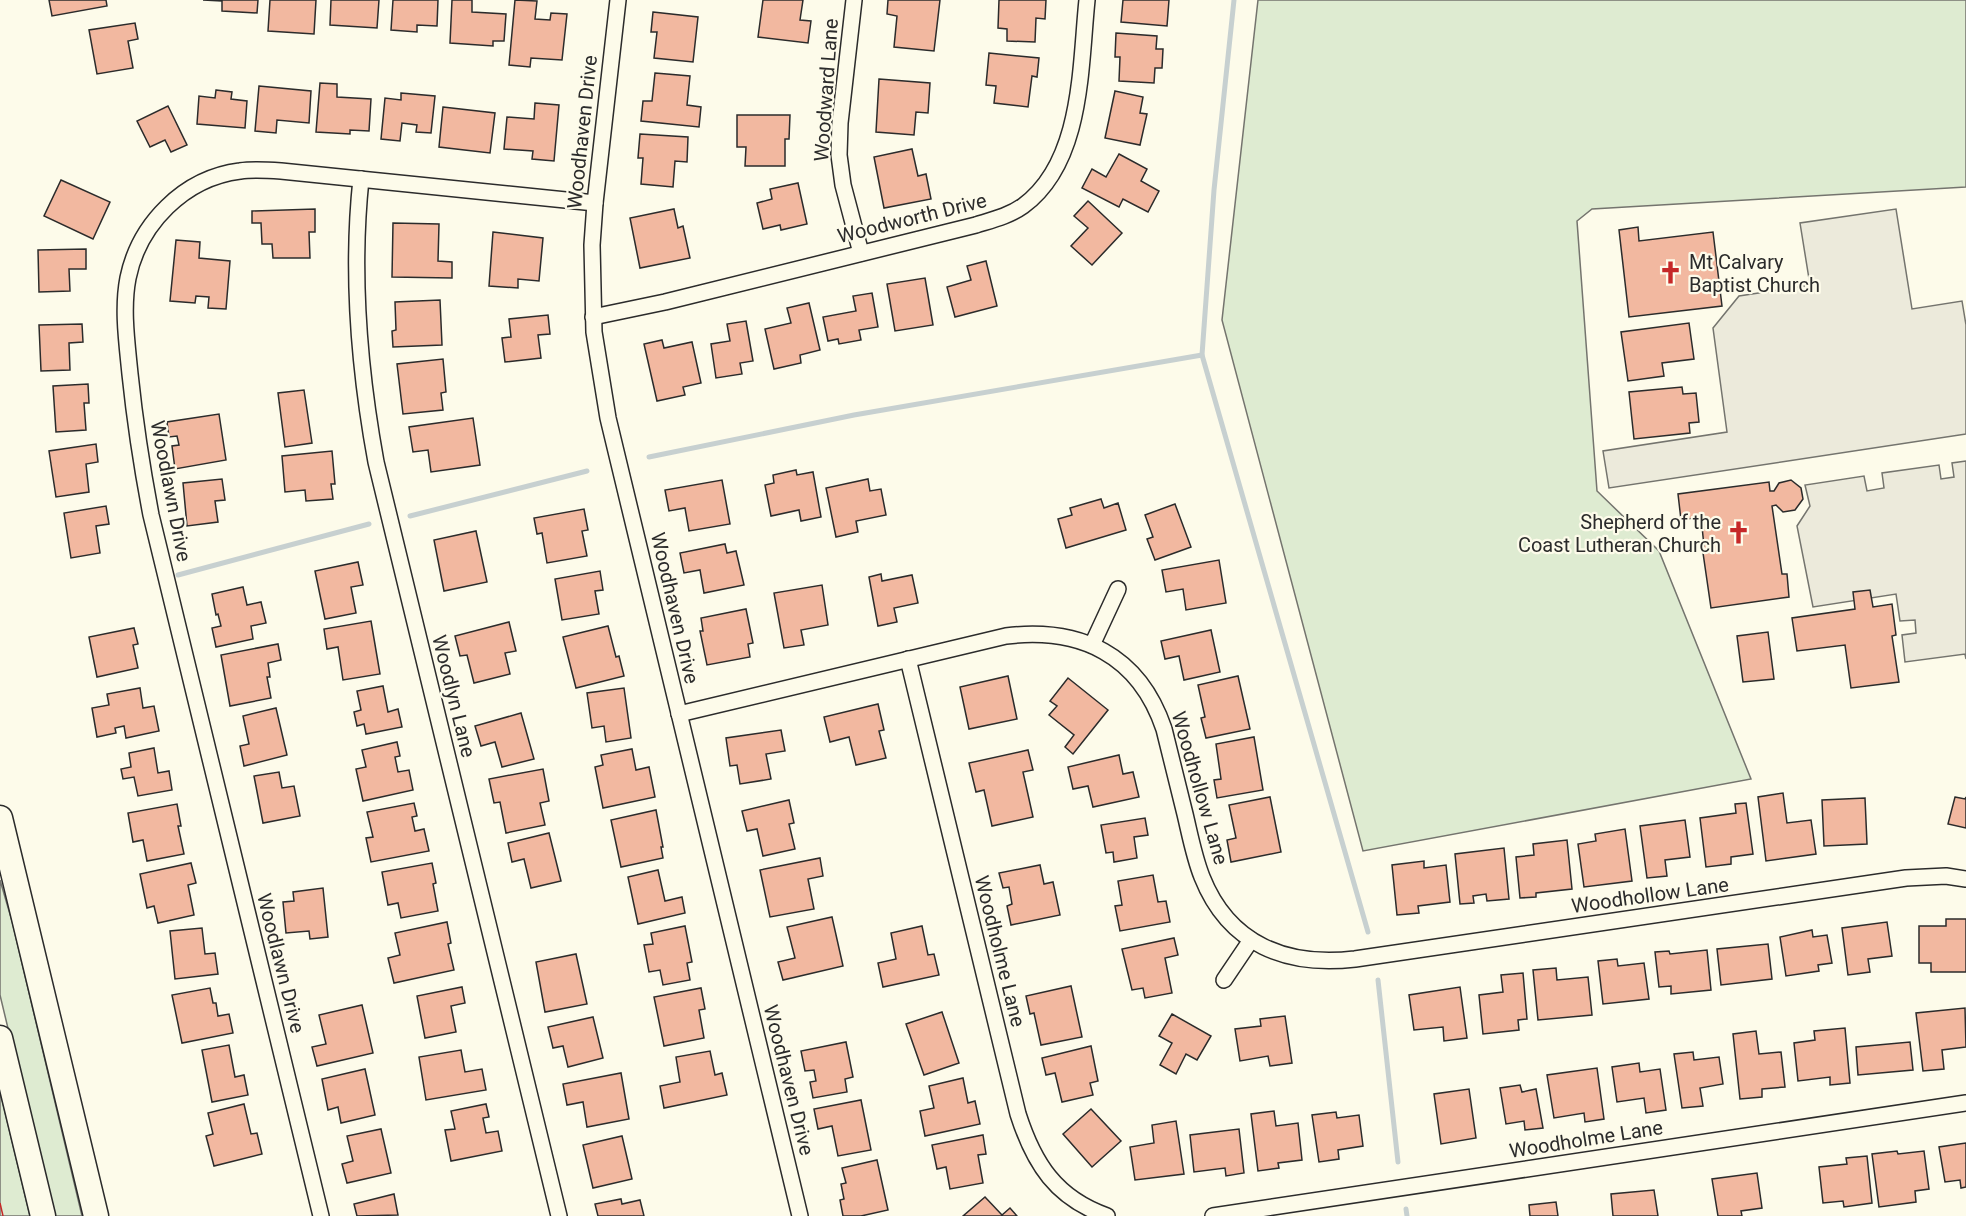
<svg xmlns="http://www.w3.org/2000/svg" width="1966" height="1216" viewBox="0 0 1966 1216" font-family="Roboto,sans-serif">
<style>
.green{fill:#deebd1;stroke:#74746e;stroke-width:1.5}
.parking{fill:#eceadb;stroke:#74746e;stroke-width:1.5}
.lines{fill:none;stroke-linecap:round;stroke-linejoin:round}
.stream{stroke:#c7d0d0;stroke-width:5}
.building{fill:#f2b8a0;stroke:#2b2b2b;stroke-width:1.5}
.minor-casing{stroke:#2b2b2b;stroke-width:18}
.primary-casing{stroke:#2b2b2b;stroke-width:27}
.minor{stroke:#fdfbea;stroke-width:15}
.primary{stroke:#fdfbea;stroke-width:24}
.power{stroke:#c62828;stroke-width:1.5;stroke-dasharray:21 4.5 3 4.5;stroke-linecap:butt}
.labels{text-anchor:middle;dominant-baseline:central;stroke-width:4.5;stroke-linejoin:round;paint-order:stroke}
.street-label{font-size:20px;fill:#2b2b2b;stroke:#fdfbea}
.poi-label{font-size:20px;fill:#2b2b2b;stroke:#fdfbea;text-anchor:start}
</style>
<rect width="100%" height="100%" fill="#fdfbea"/>
<g class="green">
<polygon points="1258,0 1966,0 1966,187 1592,209 1577,221 1597,491 1659,551 1751,779 1363,851 1222,320"/>
<polygon points="0,880 12,921 82,1216 53,1216 0,995"/>
<polygon points="0,1091 30,1216 0,1216"/>
</g>
<g class="parking">
<polygon points="1896,209 1912,309 1962,301 1966,325 1966,434 1609,488 1603,451 1727,432 1713,328 1739,296 1810,285 1800,223"/>
<polygon points="1966,461 1966,659 1965,654 1905,662 1902,635 1916,633 1915,620 1900,621 1896,594 1813,607 1797,526 1810,506 1805,485 1864,476 1867,491 1884,488 1882,473 1939,465 1941,479 1954,477 1952,463"/>
</g>
<g class="lines">
<g class="stream">
<polyline points="1234,0 1214,190 1202,355 1368,932"/>
<polyline points="649,457 854,415 1202,355"/>
<polyline points="410,516 587,471"/>
<polyline points="178,575 369,524"/>
<polyline points="1378,980 1398,1162"/>
<polyline points="1406,1209 1407,1216"/>
</g>
</g>
<g class="building">
<polygon points="49,0 106,0 107,6 52,16"/>
<polygon points="203,0 258,0 257,13 222,11 222,1"/>
<polygon points="270,0 316,0 314,34 268,31"/>
<polygon points="331,0 379,0 377,28 330,25"/>
<polygon points="393,0 438,0 437,26 417,25 417,32 391,30"/>
<polygon points="452,0 472,0 472,12 506,14 504,41 493,41 493,46 450,43"/>
<polygon points="515,0 537,1 535,19 550,20 551,13 567,14 562,60 531,58 530,67 509,65"/>
<polygon points="763,0 803,0 800,20 811,21 808,43 758,37"/>
<polygon points="888,0 940,0 934,51 894,47 897,16 887,14"/>
<polygon points="999,0 1046,0 1045,19 1036,18 1035,42 1007,41 1007,29 998,28"/>
<polygon points="1123,0 1169,0 1167,26 1121,22"/>
<polygon points="653,12 698,17 693,62 654,58 657,32 651,32"/>
<polygon points="135,23 138,39 128,41 133,68 97,74 89,30"/>
<polygon points="1116,33 1157,36 1156,49 1163,49 1162,68 1155,68 1154,83 1119,81 1120,57 1115,57"/>
<polygon points="989,53 1039,58 1037,77 1032,76 1028,107 994,103 996,86 986,85"/>
<polygon points="655,73 690,76 687,105 701,107 699,127 641,121 643,101 652,101"/>
<polygon points="879,79 930,83 928,113 916,112 914,135 876,132"/>
<polygon points="320,83 337,84 337,97 371,99 369,131 350,130 350,134 316,132"/>
<polygon points="259,86 311,91 309,123 277,120 276,133 255,131"/>
<polygon points="216,90 232,92 231,99 247,101 245,128 197,124 199,96 215,98"/>
<polygon points="1115,91 1143,97 1140,113 1147,114 1140,145 1105,138"/>
<polygon points="401,93 435,96 431,133 416,132 417,125 402,123 400,141 381,139 385,98 401,100"/>
<polygon points="535,103 559,105 554,161 532,159 533,151 504,149 507,117 534,119"/>
<polygon points="168,106 187,145 171,152 165,140 150,147 137,121"/>
<polygon points="443,107 495,113 490,153 439,147"/>
<polygon points="737,115 790,115 789,139 785,139 785,166 745,166 746,147 737,147"/>
<polygon points="640,134 688,137 687,162 675,161 673,187 641,184 643,158 638,158"/>
<polygon points="912,149 918,176 926,174 931,199 884,208 874,157"/>
<polygon points="1119,154 1147,169 1141,181 1159,191 1148,212 1123,199 1119,207 1082,188 1092,169 1106,177"/>
<polygon points="61,180 110,202 93,239 44,216"/>
<polygon points="798,183 807,224 781,230 780,225 763,229 757,203 772,199 770,189"/>
<polygon points="1088,201 1122,233 1092,265 1071,246 1088,228 1074,216"/>
<polygon points="315,209 315,232 309,232 310,258 273,258 272,244 262,244 261,223 252,223 252,211"/>
<polygon points="674,209 678,228 683,226 690,258 640,268 630,218"/>
<polygon points="393,223 439,224 438,261 452,262 452,278 392,277"/>
<polygon points="1638,227 1639,241 1713,232 1722,306 1629,317 1619,230"/>
<polygon points="493,232 543,238 539,281 518,279 518,288 489,286"/>
<polygon points="176,240 200,242 199,258 230,261 226,309 208,308 209,297 196,296 195,303 170,301"/>
<polygon points="86,249 86,269 69,269 70,291 39,292 38,250"/>
<polygon points="986,261 997,306 955,317 947,287 971,280 967,266"/>
<polygon points="925,278 933,325 895,331 887,284"/>
<polygon points="872,293 878,327 859,330 861,340 839,344 838,339 828,341 823,317 856,311 853,296"/>
<polygon points="440,300 442,345 393,347 392,331 396,330 395,302"/>
<polygon points="809,303 820,350 800,355 801,363 774,369 765,329 791,323 787,308"/>
<polygon points="548,315 550,334 538,335 541,358 505,362 502,338 511,337 509,319"/>
<polygon points="746,321 753,361 740,363 742,374 716,378 711,344 730,341 727,324"/>
<polygon points="1689,323 1694,359 1662,363 1664,376 1628,381 1621,332"/>
<polygon points="82,324 83,342 69,343 70,370 41,371 39,325"/>
<polygon points="662,340 664,348 692,342 701,383 683,387 685,395 657,401 644,344"/>
<polygon points="443,359 446,392 441,393 443,410 403,414 397,364"/>
<polygon points="88,384 89,403 84,403 86,430 56,432 53,386"/>
<polygon points="1682,387 1683,394 1696,393 1699,422 1689,423 1690,433 1634,439 1629,392"/>
<polygon points="304,390 312,443 285,447 278,393"/>
<polygon points="219,414 226,460 175,469 172,446 179,445 177,436 169,437 167,422"/>
<polygon points="473,418 480,465 431,472 428,450 413,452 409,427"/>
<polygon points="96,444 98,462 86,464 89,492 56,497 49,451"/>
<polygon points="332,451 335,484 331,484 333,499 306,501 305,490 285,492 282,456"/>
<polygon points="796,470 797,475 813,472 821,517 801,521 799,510 771,516 765,485 774,483 773,475"/>
<polygon points="222,479 225,500 215,501 218,522 187,526 183,483"/>
<polygon points="868,479 870,491 881,489 886,515 856,521 858,532 836,537 826,488"/>
<polygon points="722,480 730,524 689,531 685,508 669,511 665,490"/>
<polygon points="1791,480 1801,488 1803,499 1795,510 1783,512 1776,505 1772,506 1782,574 1787,574 1789,597 1711,608 1702,546 1704,546 1701,517 1681,520 1678,494 1769,482 1770,491 1774,491 1779,483"/>
<polygon points="1101,499 1104,508 1118,503 1126,530 1066,548 1058,519 1072,515 1070,508"/>
<polygon points="1175,504 1191,547 1155,560 1147,539 1153,537 1145,515"/>
<polygon points="106,506 109,524 96,526 100,553 71,558 64,513"/>
<polygon points="584,509 588,530 582,531 587,556 547,563 542,533 537,534 534,518"/>
<polygon points="476,531 487,582 444,591 434,540"/>
<polygon points="725,544 727,553 736,551 744,585 704,593 700,570 684,573 680,553"/>
<polygon points="1219,560 1226,603 1186,610 1183,589 1166,592 1162,570"/>
<polygon points="358,562 363,585 351,587 356,613 325,619 315,571"/>
<polygon points="600,571 603,590 595,591 599,614 562,620 555,579"/>
<polygon points="881,574 882,581 912,575 918,603 894,608 897,622 878,626 869,577"/>
<polygon points="822,585 828,625 801,630 804,645 784,648 774,593"/>
<polygon points="243,587 247,605 261,602 266,623 251,626 253,639 216,647 212,628 221,626 218,614 216,615 212,594"/>
<polygon points="1870,590 1873,607 1892,604 1896,635 1892,636 1899,682 1851,688 1845,645 1797,651 1792,618 1855,609 1853,592"/>
<polygon points="746,609 753,643 748,644 750,657 707,665 700,631 703,631 701,618"/>
<polygon points="371,621 380,674 343,680 338,647 327,649 324,629"/>
<polygon points="509,622 516,651 505,653 510,674 474,683 467,655 460,656 455,636"/>
<polygon points="608,626 616,657 619,656 624,676 576,688 563,637"/>
<polygon points="134,628 138,644 133,645 138,668 97,677 89,637"/>
<polygon points="1211,630 1220,672 1184,680 1179,656 1165,659 1161,641"/>
<polygon points="1768,632 1774,679 1743,682 1737,636"/>
<polygon points="278,644 281,660 268,663 270,677 267,677 271,698 230,706 221,655"/>
<polygon points="1008,676 1017,719 969,729 960,687"/>
<polygon points="1238,676 1250,729 1206,738 1201,718 1205,717 1198,685"/>
<polygon points="1068,678 1108,710 1073,754 1065,747 1074,735 1049,715 1057,706 1050,701"/>
<polygon points="383,686 388,712 398,709 402,727 366,734 364,724 357,726 354,712 361,710 357,691"/>
<polygon points="140,688 143,708 154,706 159,731 126,738 124,726 115,728 116,733 97,737 92,708 109,705 107,694"/>
<polygon points="624,688 631,738 606,742 604,726 592,728 587,693"/>
<polygon points="878,704 884,730 879,731 886,758 856,765 849,737 830,742 824,717"/>
<polygon points="276,708 287,755 244,766 240,746 249,744 243,716"/>
<polygon points="521,713 534,759 502,767 495,742 481,746 475,726"/>
<polygon points="781,730 785,751 766,754 771,779 740,784 737,765 730,766 726,738"/>
<polygon points="1254,737 1263,790 1217,798 1214,780 1221,779 1216,744"/>
<polygon points="397,742 400,756 395,757 398,772 409,770 413,790 363,801 356,769 366,767 362,750"/>
<polygon points="154,748 158,773 169,771 172,790 138,796 134,777 123,779 121,769 131,767 129,753"/>
<polygon points="632,749 636,770 649,767 655,797 603,808 595,767 603,765 601,755"/>
<polygon points="1028,750 1033,770 1023,772 1033,817 992,826 984,790 976,792 969,763"/>
<polygon points="1119,755 1123,774 1133,772 1139,797 1093,807 1088,786 1073,789 1068,767"/>
<polygon points="543,769 549,801 540,803 545,825 506,833 500,802 494,803 489,779"/>
<polygon points="279,772 282,788 294,786 300,816 263,823 254,776"/>
<polygon points="1783,793 1787,823 1811,820 1816,854 1766,861 1758,797"/>
<polygon points="1270,797 1281,852 1231,862 1227,840 1236,838 1229,805"/>
<polygon points="1955,797 1965,799 1966,797 1966,828 1948,824"/>
<polygon points="1865,798 1867,844 1824,846 1822,800"/>
<polygon points="789,800 794,823 789,824 795,849 763,856 757,829 747,831 742,811"/>
<polygon points="414,803 417,816 412,817 415,831 424,829 429,851 371,862 366,838 373,837 367,812"/>
<polygon points="1746,803 1753,854 1731,857 1731,864 1706,867 1700,818 1736,813 1735,804"/>
<polygon points="177,804 181,826 178,826 184,854 147,861 143,840 133,842 128,813"/>
<polygon points="656,810 663,847 661,847 663,858 621,867 611,820"/>
<polygon points="1145,818 1148,835 1134,837 1137,858 1114,862 1113,852 1106,853 1101,825"/>
<polygon points="1685,820 1690,857 1665,860 1667,876 1647,878 1640,826"/>
<polygon points="1625,829 1632,881 1584,887 1578,844 1596,841 1595,834"/>
<polygon points="549,833 561,881 531,888 524,859 512,862 508,843"/>
<polygon points="1567,840 1572,889 1536,893 1536,897 1520,898 1516,857 1534,855 1533,844"/>
<polygon points="1504,848 1509,899 1487,901 1486,894 1473,896 1474,903 1460,904 1455,854"/>
<polygon points="820,858 823,876 808,879 814,909 770,917 760,870"/>
<polygon points="1424,861 1424,868 1446,865 1450,902 1418,906 1419,913 1397,915 1392,865"/>
<polygon points="191,863 196,883 188,885 194,915 158,923 154,906 147,908 140,874"/>
<polygon points="432,863 436,883 433,884 438,911 401,918 398,903 388,905 382,872"/>
<polygon points="1040,865 1044,884 1053,882 1060,915 1011,925 1007,906 1012,904 1009,887 1003,888 999,873"/>
<polygon points="658,870 665,901 682,897 685,913 638,924 628,877"/>
<polygon points="1153,875 1158,902 1166,901 1170,922 1120,931 1115,906 1122,905 1118,881"/>
<polygon points="323,888 328,937 310,939 309,931 286,933 283,902 294,901 293,892"/>
<polygon points="832,917 843,966 783,980 778,962 795,958 787,927"/>
<polygon points="1946,919 1966,919 1966,972 1931,972 1931,963 1919,963 1919,926 1946,926"/>
<polygon points="447,922 451,943 448,944 454,970 394,983 388,958 400,955 395,933"/>
<polygon points="1887,922 1892,956 1868,959 1870,972 1848,975 1842,928"/>
<polygon points="685,926 692,962 687,963 690,980 663,985 660,970 649,972 644,945 653,944 651,933"/>
<polygon points="922,926 928,955 934,954 939,975 883,987 878,963 896,959 891,933"/>
<polygon points="202,928 205,954 215,953 218,974 175,979 170,931"/>
<polygon points="1812,930 1813,937 1827,935 1832,963 1818,965 1819,971 1786,976 1780,937"/>
<polygon points="1174,938 1178,955 1165,958 1172,993 1145,998 1143,988 1132,990 1122,949"/>
<polygon points="1768,944 1772,979 1721,985 1717,949"/>
<polygon points="1707,950 1711,990 1671,994 1671,986 1659,987 1655,952 1669,951 1670,954"/>
<polygon points="576,954 587,1004 545,1012 536,962"/>
<polygon points="1617,959 1618,966 1644,963 1649,999 1603,1004 1598,961"/>
<polygon points="1556,968 1557,980 1588,977 1592,1015 1538,1020 1533,970"/>
<polygon points="1523,973 1527,1019 1518,1020 1519,1030 1483,1034 1479,995 1503,992 1501,975"/>
<polygon points="1071,986 1082,1037 1041,1045 1034,1013 1030,1014 1026,996"/>
<polygon points="462,987 465,1003 451,1006 456,1032 425,1038 417,996"/>
<polygon points="1460,987 1467,1038 1444,1041 1443,1027 1414,1030 1409,995"/>
<polygon points="210,988 213,1003 216,1003 218,1016 229,1014 233,1033 182,1043 172,995"/>
<polygon points="701,988 705,1009 699,1010 704,1038 664,1046 654,997"/>
<polygon points="362,1005 373,1053 317,1066 312,1047 326,1044 319,1015"/>
<polygon points="1965,1008 1966,1047 1942,1050 1944,1069 1923,1071 1916,1013"/>
<polygon points="942,1012 959,1063 924,1075 906,1024"/>
<polygon points="1172,1014 1211,1036 1197,1060 1186,1054 1176,1074 1160,1065 1172,1043 1159,1036"/>
<polygon points="1285,1016 1292,1063 1270,1066 1268,1056 1240,1061 1235,1029 1261,1026 1260,1019"/>
<polygon points="593,1017 603,1058 568,1067 563,1046 553,1048 548,1027"/>
<polygon points="1845,1028 1850,1083 1830,1085 1830,1077 1798,1081 1794,1043 1815,1040 1814,1031"/>
<polygon points="1756,1031 1759,1054 1781,1052 1785,1087 1762,1089 1762,1097 1740,1099 1733,1034"/>
<polygon points="846,1042 853,1077 845,1079 847,1092 813,1098 810,1082 816,1081 814,1070 805,1071 801,1051"/>
<polygon points="1910,1042 1913,1070 1858,1075 1856,1047"/>
<polygon points="229,1045 235,1077 244,1075 248,1095 212,1102 202,1050"/>
<polygon points="1091,1046 1098,1081 1090,1083 1093,1095 1062,1102 1055,1073 1046,1075 1042,1058"/>
<polygon points="461,1050 465,1072 482,1069 486,1090 426,1100 419,1057"/>
<polygon points="710,1051 715,1075 722,1073 727,1095 664,1108 660,1086 680,1082 676,1057"/>
<polygon points="1693,1052 1694,1060 1719,1057 1723,1084 1700,1088 1703,1106 1682,1108 1674,1054"/>
<polygon points="1639,1063 1640,1072 1660,1069 1666,1110 1646,1113 1644,1098 1617,1102 1612,1067"/>
<polygon points="1597,1068 1604,1119 1585,1122 1584,1113 1554,1118 1547,1075"/>
<polygon points="365,1069 375,1115 341,1123 338,1107 328,1110 322,1079"/>
<polygon points="621,1073 629,1119 587,1127 583,1102 567,1105 563,1084"/>
<polygon points="963,1078 968,1103 975,1101 980,1124 925,1136 920,1111 934,1108 929,1086"/>
<polygon points="1520,1085 1522,1092 1536,1089 1543,1128 1525,1130 1524,1121 1506,1124 1500,1088"/>
<polygon points="1469,1089 1476,1138 1441,1144 1434,1094"/>
<polygon points="861,1100 871,1150 838,1156 832,1126 818,1129 814,1109"/>
<polygon points="244,1104 251,1134 257,1133 262,1154 214,1166 206,1136 213,1134 208,1113"/>
<polygon points="486,1104 489,1117 483,1118 486,1133 498,1131 502,1151 451,1161 445,1130 455,1129 451,1111"/>
<polygon points="1091,1109 1121,1141 1092,1167 1063,1134"/>
<polygon points="1274,1111 1276,1126 1298,1123 1302,1160 1278,1163 1279,1168 1258,1171 1251,1114"/>
<polygon points="1336,1112 1337,1118 1359,1115 1363,1146 1338,1150 1339,1159 1319,1162 1312,1115"/>
<polygon points="1176,1121 1184,1174 1135,1180 1130,1147 1154,1143 1152,1125"/>
<polygon points="381,1129 391,1173 347,1183 342,1164 353,1161 347,1136"/>
<polygon points="1239,1129 1244,1173 1226,1176 1225,1168 1194,1172 1190,1135"/>
<polygon points="983,1135 986,1154 978,1155 983,1183 950,1189 946,1167 937,1169 932,1145"/>
<polygon points="622,1136 632,1179 593,1188 583,1145"/>
<polygon points="1966,1143 1966,1187 1961,1188 1960,1180 1945,1182 1939,1147"/>
<polygon points="1897,1151 1898,1154 1924,1151 1929,1189 1915,1191 1916,1202 1879,1207 1872,1154"/>
<polygon points="1867,1156 1872,1203 1844,1207 1843,1201 1823,1203 1819,1167 1847,1164 1846,1158"/>
<polygon points="877,1160 888,1210 861,1216 843,1216 840,1200 844,1199 841,1184 846,1183 842,1168"/>
<polygon points="1757,1173 1762,1208 1741,1211 1742,1216 1718,1216 1712,1179"/>
<polygon points="1654,1190 1658,1216 1613,1216 1611,1194"/>
<polygon points="394,1194 398,1215 357,1216 354,1204"/>
<polygon points="985,1197 1002,1215 1010,1208 1017,1216 963,1216"/>
<polygon points="621,1199 622,1204 640,1200 644,1216 598,1216 595,1204"/>
<polygon points="1556,1202 1558,1216 1530,1216 1529,1205"/>
</g>
<g class="lines">
<defs>
<g id="minor">
<polyline points="618,0 595,203 592,245 594,332 608,418 800,1216"/>
<polyline points="854,0 840,123 839,155 843,185 861,253"/>
<path d="M361,179C351,273 359,369 376,462L559,1216"/>
<path d="M593,317L665,302L976,225C992,220 1009,216 1023,206C1083,162 1080,67 1087,0"/>
<polyline points="1092,645 1118,589"/>
<path d="M908,659L1018,1114C1034,1164 1056,1198 1107,1216"/>
<path d="M679,714L1006,636C1081,627 1139,655 1164,729C1171,758 1178,786 1185,814C1190,835 1194,857 1202,877C1229,945 1287,967 1355,959L1906,878L1946,876L1966,879"/>
<polyline points="1224,980 1251,940"/>
<path d="M321,1216L151,515C142,468 135,422 130,374C127,343 122,309 128,278C139,224 184,178 240,171C253,169 267,170 281,171L595,203"/>
<polyline points="1213,1216 1966,1103"/>
</g>
<g id="primary">
<polyline points="0,818 96,1216"/>
<polyline points="0,1038 43,1216"/>
</g>
</defs>
<use href="#minor" class="minor-casing"/>
<use href="#primary" class="primary-casing"/>
<use href="#minor" class="minor"/>
<use href="#primary" class="primary"/>
<polyline class="power" points="0,1203 3,1216"/>
</g>
<defs>
<symbol id="church-bare" viewBox="-9 -9 18 18"><path d="M-1.2-6h2.4v3.5h3.3v2.4h-3.3V6h-2.4V-.1h-3.3v-2.4h3.3Z" fill="#c62828" stroke="#fdfbea" stroke-width="2.5" paint-order="stroke"/></symbol>
</defs>
<g fill-rule="evenodd">
<use href="#church-bare" x="1654" y="256" width="33" height="33"/>
<use href="#church-bare" x="1722" y="516" width="33" height="33"/>
</g>
<g class="labels">
<g class="street-label">
<text transform="translate(826 90) rotate(-86)">Woodward Lane</text>
<text transform="translate(582 132) rotate(-84)">Woodhaven Drive</text>
<text transform="translate(912 218) rotate(-14)">Woodworth Drive</text>
<text transform="translate(171 491) rotate(79)">Woodlawn Drive</text>
<text transform="translate(675 608) rotate(77)">Woodhaven Drive</text>
<text transform="translate(454 696) rotate(76)">Woodlyn Lane</text>
<text transform="translate(1200 788) rotate(74)">Woodhollow Lane</text>
<text transform="translate(1650 895) rotate(-8)">Woodhollow Lane</text>
<text transform="translate(1000 951) rotate(76)">Woodholme Lane</text>
<text transform="translate(281 963) rotate(76)">Woodlawn Drive</text>
<text transform="translate(789 1080) rotate(76)">Woodhaven Drive</text>
<text transform="translate(1586 1139) rotate(-9)">Woodholme Lane</text>
</g>
<g class="poi-label">
<text x="1689" y="262">Mt Calvary<tspan x="1689" dy="23">Baptist Church</tspan></text>
<text x="1721" y="522" text-anchor="end">Shepherd of the<tspan x="1721" dy="23">Coast Lutheran Church</tspan></text>
</g>
</g>
</svg>
